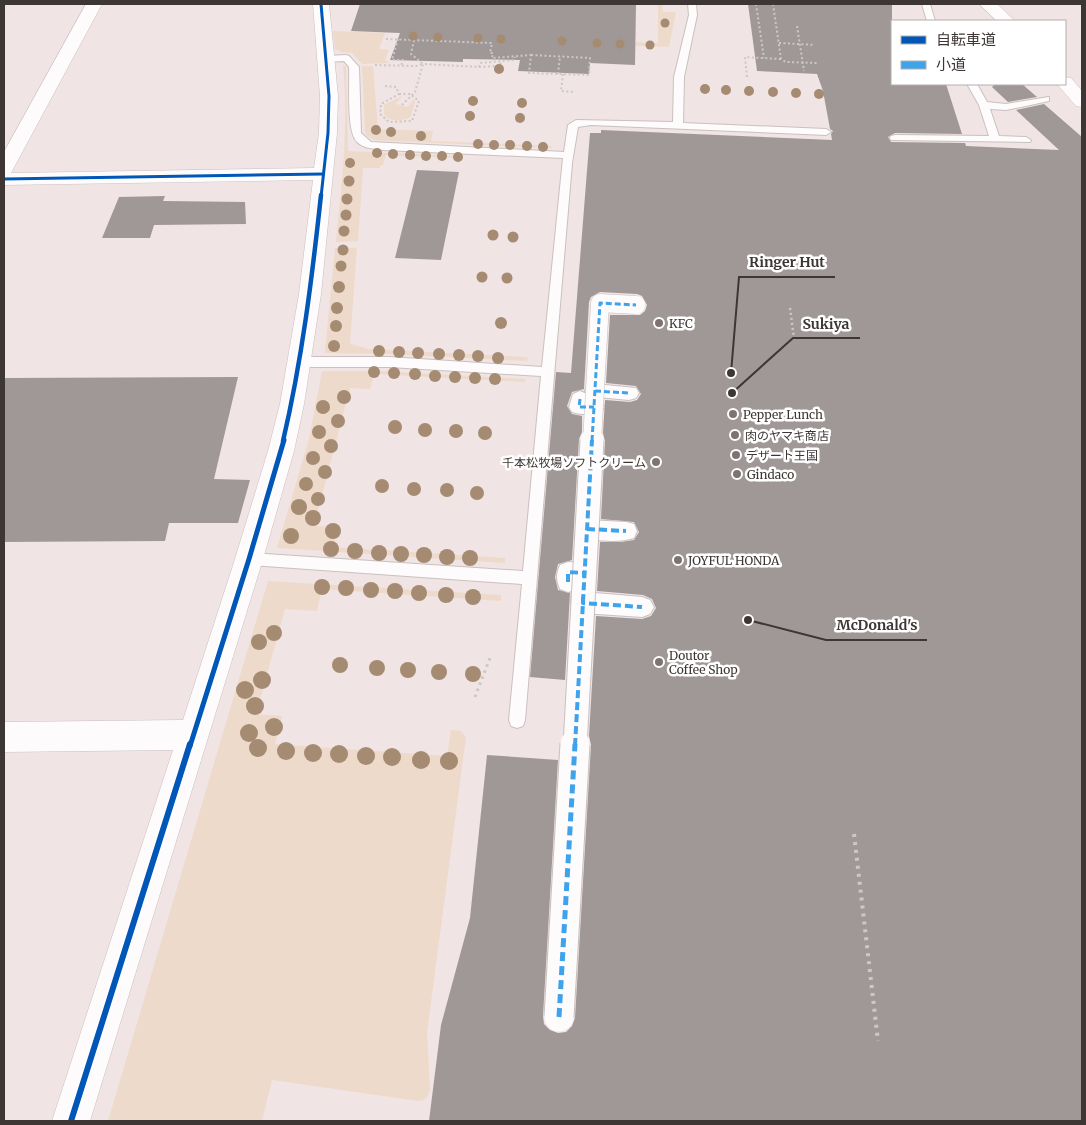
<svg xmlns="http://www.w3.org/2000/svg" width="1086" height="1125" viewBox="0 0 1086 1125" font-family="Merriweather,'Noto Sans JP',serif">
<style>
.green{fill:#eddacb}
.building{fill:#a09896}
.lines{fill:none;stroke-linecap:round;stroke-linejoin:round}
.service-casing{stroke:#cac0c0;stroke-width:2}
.pedestrian-casing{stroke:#cac0c0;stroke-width:2}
.tertiary-casing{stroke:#cac0c0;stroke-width:1}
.path-far3{stroke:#ccc8c7;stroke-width:2;stroke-dasharray:2 2.5;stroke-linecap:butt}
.path-far2{stroke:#ccc8c7;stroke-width:2.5;stroke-dasharray:2 3;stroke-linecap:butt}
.path-far1{stroke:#ccc8c7;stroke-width:3;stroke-dasharray:2.5 4;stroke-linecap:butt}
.path{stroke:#ccc8c7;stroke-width:4;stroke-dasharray:3 5;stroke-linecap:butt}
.service{fill:#fdfbfb;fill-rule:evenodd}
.pedestrian{fill:#fdfbfb;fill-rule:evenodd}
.tertiary{fill:#fdfbfb;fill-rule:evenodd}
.pedestrian-bridge-far2-casing{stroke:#cac0c0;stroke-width:19;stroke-linecap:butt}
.pedestrian-bridge-far1-casing{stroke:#cac0c0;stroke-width:25;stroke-linecap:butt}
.pedestrian-bridge-casing{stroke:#cac0c0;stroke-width:31;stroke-linecap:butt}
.pedestrian-bridge-far2{stroke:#fdfbfb;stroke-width:18}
.pedestrian-bridge-far1{stroke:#fdfbfb;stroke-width:23}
.pedestrian-bridge{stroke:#fdfbfb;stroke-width:29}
.quiet-far2{stroke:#3fa3eb;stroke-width:3;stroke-dasharray:6 3;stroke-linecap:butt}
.quiet-far1{stroke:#3fa3eb;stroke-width:4;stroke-dasharray:8 4;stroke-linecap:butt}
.quiet{stroke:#3fa3eb;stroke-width:5;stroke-dasharray:9 5;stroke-linecap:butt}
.cycleway-far3-casing{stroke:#fff;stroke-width:5}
.cycleway-far2-casing{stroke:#fff;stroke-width:7}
.cycleway-far1-casing{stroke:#fff;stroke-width:8}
.cycleway-casing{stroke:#fff;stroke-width:9}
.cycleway-far3{stroke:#0057b8;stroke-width:3}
.cycleway-far2{stroke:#0057b8;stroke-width:4.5}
.cycleway-far1{stroke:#0057b8;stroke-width:5}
.cycleway{stroke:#0057b8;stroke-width:6}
.tree{fill:#a58b71}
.poi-dot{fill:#7c7372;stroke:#fff;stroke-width:2}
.labels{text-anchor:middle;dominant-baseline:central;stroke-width:5;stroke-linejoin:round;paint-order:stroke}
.poi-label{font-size:12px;fill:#3e3635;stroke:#fff;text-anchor:start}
.leader{fill:none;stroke:#3e3635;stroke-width:2}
.callout-dot{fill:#3e3635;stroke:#fff;stroke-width:2}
.callout-label{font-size:14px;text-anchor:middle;font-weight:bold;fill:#3e3635;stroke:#fff;stroke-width:5;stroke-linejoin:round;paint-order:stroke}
</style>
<rect width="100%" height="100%" fill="#f0e4e4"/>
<g class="green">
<polygon points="658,4 662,4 663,12 676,12 669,47 594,44 595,41 658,43"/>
<polygon points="333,31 385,33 379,49 389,50 385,60 390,63 362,64 352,53 341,52 335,49"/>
<path d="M343,65L346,67L348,151L463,156L462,158L386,155L383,165H380V168H363L358,241L336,242C342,183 349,125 343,65Z"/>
<polygon points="362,66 373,66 378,129 433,131 431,141 552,146 551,148 374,140 366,135 365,131"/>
<path d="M402,96L396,104L408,107L414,99L415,101L411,117C401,121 391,123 384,114V105Z"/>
<polygon points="335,248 357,248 350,344 369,349 528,357 527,361 390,354 325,353"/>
<polygon points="322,371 381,371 525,379 525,382 374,374 370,389 350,388 314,526 337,527 333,547 505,558 505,563 277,548 309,439"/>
<path d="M268,581L501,595V601L322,589L317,611L285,609L256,714L282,716L275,744L447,756L451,730L461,731L466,737L427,1033L430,1090C427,1097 426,1101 418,1101L272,1080L262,1121H108Z"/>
</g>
<g class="building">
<polygon points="360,4 636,4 635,65 590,63 589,74 518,71 520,60 463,59 463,62 390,60 400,33 351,31"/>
<polygon points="748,4 892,4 892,84 946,84 962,134 895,133 888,137 891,142 965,143 966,146 1059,150 1016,110 1044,104 1082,137 1082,1121 429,1121 441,1025 470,918 487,755 558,760 543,1016 544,1024 550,1030 558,1033 566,1032 572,1026 575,1018 591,745 589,736 596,616 642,619 651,616 656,608 652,599 643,595 597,591 600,542 621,542 634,540 639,532 634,522 601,519 605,441 603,433 605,400 630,402 637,400 641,394 636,386 606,383 610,315 640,315 645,311 647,305 642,296 637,294 600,292 591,297 589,302 584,389 572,392 567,406 572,414 582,416 582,432 579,439 572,560 558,564 555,577 558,590 570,593 565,680 530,677 556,372 571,373 590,133 601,133 601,130 832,140 831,134 833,131 830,129 823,91 817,74 757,71"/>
<polygon points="995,84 1022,84 1037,97 1008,102 992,87"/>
<polygon points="417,170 459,172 441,260 395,258"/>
<polygon points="165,196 163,201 245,202 246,224 154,225 150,238 102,238 119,197"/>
<polygon points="238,377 214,479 250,480 238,523 169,523 165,541 4,542 4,378"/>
</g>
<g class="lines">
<defs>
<g id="service">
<path d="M688,4H696L697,15L684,77L683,123L826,129L831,132L826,135L591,125L578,127L572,163L525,720L523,726L517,728L511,726L509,720L522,584L249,565L244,564L242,559L244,554L249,553L523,571L541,376L389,367H300L295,365L294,362L295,359L300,357H389L542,367L563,158L383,150C374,149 363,148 357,142C346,131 350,84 349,67L344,61L326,62L321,59L326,56L346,55L349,56L359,67L361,133L371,142L564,152L568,125L576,120L673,122L674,77L689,15Z"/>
<polygon points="922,4 930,4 935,21 927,21"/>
<polygon points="967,84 977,84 987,102 1006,104 1049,97 1049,101 1006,110 990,109 999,136 1026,137 1031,140 1030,142 891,140 890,138 891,136 895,135 989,136 979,105"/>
</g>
<g id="pedestrian">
<path d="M595,384L636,388L639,393L636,398L629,400L588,396L590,399L601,402L604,407L601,412C591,415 582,415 572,412L569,407L573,394L580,391L587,394L585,391L588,386Z"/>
<path d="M587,520L626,522L634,524L637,531L634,538C619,543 594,541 579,536L576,529L579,522Z"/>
<path d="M568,562L584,563L592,566L595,573V593L642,597L650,600L654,607L650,614L642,617L583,613L575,610L571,603L572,591L568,592L560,589C556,580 556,574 560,565Z"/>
</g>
<g id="tertiary">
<polygon points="86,4 102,4 11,173 314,168 319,133 320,96 313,4 329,4 338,96 337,133 321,294 304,404 294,451 263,559 90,1121 52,1121 173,750 4,752 4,722 183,720 235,559 268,451 280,404 299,294 313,180 4,185 4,152"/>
<polygon points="979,4 997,4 1015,21 997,21"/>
<polygon points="1065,77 1071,78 1082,91 1082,107 1076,106 1057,84 1065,84"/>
</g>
</defs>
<use href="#service" class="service-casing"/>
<use href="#pedestrian" class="pedestrian-casing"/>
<use href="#tertiary" class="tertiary-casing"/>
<g class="path-far3">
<polyline points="756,4 764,58"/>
<polyline points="773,4 781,59 786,62 818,63"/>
<polyline points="797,26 804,71"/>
<polyline points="386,39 492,43 490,53 493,53 492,58 531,55"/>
<polyline points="398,39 392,60 403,60 401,66"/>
<polyline points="414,40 411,54 423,64"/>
<polyline points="779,43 815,45"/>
<polygon points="531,55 590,58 589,75 529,73"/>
<polyline points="375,65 416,66 423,64"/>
<polyline points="479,67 500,66 501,61"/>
<polyline points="558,74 560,56"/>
<polyline points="563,74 561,91 575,92"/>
<polyline points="747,77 745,57 781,59"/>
<polyline points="385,86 396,87 399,94"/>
<polygon points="399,94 410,94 419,101 412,121 389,122 380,114 381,104"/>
<polyline points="402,105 415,92 423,64 479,67 480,63 514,60 515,57"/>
</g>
<g class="path-far2">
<polyline points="785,263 786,273"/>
<polyline points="790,308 794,338"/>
<polyline points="806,434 807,441"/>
</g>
<g class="path-far1">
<polyline points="807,440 810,472"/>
<polyline points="475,697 490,658"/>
</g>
<polyline class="path" points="854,834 878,1041"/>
<use href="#service" class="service"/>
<use href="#pedestrian" class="pedestrian"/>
<use href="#tertiary" class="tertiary"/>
<defs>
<polyline id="pedestrian-bridge-far2" points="592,441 600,303 636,305"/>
<polyline id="pedestrian-bridge-far1" points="575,746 592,440"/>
<polyline id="pedestrian-bridge" points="559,1017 575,744"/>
</defs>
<use href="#pedestrian-bridge-far2" class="pedestrian-bridge-far2-casing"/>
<use href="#pedestrian-bridge-far1" class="pedestrian-bridge-far1-casing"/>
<use href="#pedestrian-bridge" class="pedestrian-bridge-casing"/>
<use href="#pedestrian-bridge-far2" class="pedestrian-bridge-far2"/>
<use href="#pedestrian-bridge-far1" class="pedestrian-bridge-far1"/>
<use href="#pedestrian-bridge" class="pedestrian-bridge"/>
<g class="quiet-far2">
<polyline points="595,391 629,393"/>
<polyline points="580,399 579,407 594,407"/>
<polyline points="592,441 600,303 636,305"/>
</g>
<g class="quiet-far1">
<polyline points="587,529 626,531"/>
<polyline points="568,582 568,572 584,573 584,577"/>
<polyline points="583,597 583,603 642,607"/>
<polyline points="575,746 592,440"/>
</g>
<polyline class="quiet" points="559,1017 575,744"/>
<defs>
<g id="cycleway-far3">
<polyline points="4,179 323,174"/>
<polyline points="321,197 328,133 329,96 321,4"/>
</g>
<path id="cycleway-far2" d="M283,441C302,360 312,278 321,195"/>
<polyline id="cycleway-far1" points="190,746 249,559 284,440"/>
<polyline id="cycleway" points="71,1121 190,744"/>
</defs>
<use href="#cycleway-far3" class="cycleway-far3-casing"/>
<use href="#cycleway-far2" class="cycleway-far2-casing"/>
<use href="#cycleway-far1" class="cycleway-far1-casing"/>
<use href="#cycleway" class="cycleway-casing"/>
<use href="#cycleway-far3" class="cycleway-far3"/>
<use href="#cycleway-far2" class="cycleway-far2"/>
<use href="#cycleway-far1" class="cycleway-far1"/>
<use href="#cycleway" class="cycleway"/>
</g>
<g class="tree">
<circle cx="665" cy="23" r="4.5"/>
<circle cx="413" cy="36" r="4.5"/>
<circle cx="438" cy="37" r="4.5"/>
<circle cx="478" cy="38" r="4.5"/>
<circle cx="501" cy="39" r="4.5"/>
<circle cx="562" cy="41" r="4.5"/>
<circle cx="597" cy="43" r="4.5"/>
<circle cx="620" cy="44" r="4.5"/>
<circle cx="650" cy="45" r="4.5"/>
<circle cx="499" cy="69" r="5"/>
<circle cx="705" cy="89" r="5"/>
<circle cx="726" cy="90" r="5"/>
<circle cx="749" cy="91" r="5"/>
<circle cx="773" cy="92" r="5"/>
<circle cx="796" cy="93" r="5"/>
<circle cx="819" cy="94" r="5"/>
<circle cx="473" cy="101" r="5"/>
<circle cx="522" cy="103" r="5"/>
<circle cx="470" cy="116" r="5"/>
<circle cx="520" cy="118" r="5"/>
<circle cx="376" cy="130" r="5"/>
<circle cx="391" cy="132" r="5"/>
<circle cx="421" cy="136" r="5"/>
<circle cx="478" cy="144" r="5"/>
<circle cx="494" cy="145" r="5"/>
<circle cx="510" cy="145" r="5"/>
<circle cx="527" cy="146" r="5"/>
<circle cx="543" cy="147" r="5"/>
<circle cx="377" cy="153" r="5"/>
<circle cx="393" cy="154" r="5"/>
<circle cx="410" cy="155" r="5"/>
<circle cx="426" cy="156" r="5"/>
<circle cx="442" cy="156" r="5"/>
<circle cx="458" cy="157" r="5"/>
<circle cx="350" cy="163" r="5"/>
<circle cx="349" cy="181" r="5.5"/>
<circle cx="347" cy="199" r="5.5"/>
<circle cx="346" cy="215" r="5.5"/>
<circle cx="344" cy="231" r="5.5"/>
<circle cx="493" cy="235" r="5.5"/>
<circle cx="513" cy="237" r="5.5"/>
<circle cx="343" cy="250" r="5.5"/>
<circle cx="341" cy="266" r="5.5"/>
<circle cx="482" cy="277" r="5.5"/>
<circle cx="507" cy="278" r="5.5"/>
<circle cx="339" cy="287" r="6"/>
<circle cx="337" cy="308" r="6"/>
<circle cx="501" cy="323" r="6"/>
<circle cx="336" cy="326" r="6"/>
<circle cx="334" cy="346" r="6"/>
<circle cx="379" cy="351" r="6"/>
<circle cx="399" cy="352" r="6"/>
<circle cx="418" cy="353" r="6"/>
<circle cx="439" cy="354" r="6"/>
<circle cx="459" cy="355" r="6"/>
<circle cx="478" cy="356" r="6"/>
<circle cx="498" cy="358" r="6"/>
<circle cx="374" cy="372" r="6"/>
<circle cx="394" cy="373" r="6"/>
<circle cx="415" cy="374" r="6"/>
<circle cx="435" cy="376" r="6"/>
<circle cx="455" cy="377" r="6"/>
<circle cx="475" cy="378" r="6"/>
<circle cx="495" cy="379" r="6"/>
<circle cx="344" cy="397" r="7"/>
<circle cx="323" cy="407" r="7"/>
<circle cx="338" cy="421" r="7"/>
<circle cx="395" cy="427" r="7"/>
<circle cx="425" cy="430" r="7"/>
<circle cx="456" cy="431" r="7"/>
<circle cx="319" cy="432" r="7"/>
<circle cx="485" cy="433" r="7"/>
<circle cx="331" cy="446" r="7"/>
<circle cx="313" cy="458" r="7"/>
<circle cx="325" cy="472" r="7"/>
<circle cx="306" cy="484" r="7"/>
<circle cx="382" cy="486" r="7"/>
<circle cx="414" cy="489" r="7"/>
<circle cx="447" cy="490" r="7"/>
<circle cx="477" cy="493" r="7"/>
<circle cx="318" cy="499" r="7"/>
<circle cx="299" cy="507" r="8"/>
<circle cx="313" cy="518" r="8"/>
<circle cx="333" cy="531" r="8"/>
<circle cx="291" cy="536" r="8"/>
<circle cx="331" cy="549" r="8"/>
<circle cx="355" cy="551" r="8"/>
<circle cx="379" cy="553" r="8"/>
<circle cx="401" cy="554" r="8"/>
<circle cx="424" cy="555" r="8"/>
<circle cx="447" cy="557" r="8"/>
<circle cx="470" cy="558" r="8"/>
<circle cx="322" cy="587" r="8"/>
<circle cx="346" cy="588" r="8"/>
<circle cx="371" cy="590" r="8"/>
<circle cx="395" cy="591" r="8"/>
<circle cx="419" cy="593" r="8"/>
<circle cx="446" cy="595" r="8"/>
<circle cx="473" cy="597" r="8"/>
<circle cx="274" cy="633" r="8"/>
<circle cx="259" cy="642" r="8"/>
<circle cx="340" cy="665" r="8"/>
<circle cx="377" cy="668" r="8"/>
<circle cx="408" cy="670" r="8"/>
<circle cx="439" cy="672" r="8"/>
<circle cx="473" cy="674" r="8"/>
<circle cx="262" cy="680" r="9"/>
<circle cx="245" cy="690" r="9"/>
<circle cx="255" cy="706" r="9"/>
<circle cx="274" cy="727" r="9"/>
<circle cx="249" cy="733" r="9"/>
<circle cx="258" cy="748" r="9"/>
<circle cx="286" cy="751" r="9"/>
<circle cx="313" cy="753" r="9"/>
<circle cx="339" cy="754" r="9"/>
<circle cx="366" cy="756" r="9"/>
<circle cx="392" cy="757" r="9"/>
<circle cx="421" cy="760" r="9"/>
<circle cx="449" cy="761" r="9"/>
</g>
<g class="poi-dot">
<circle cx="659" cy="323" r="5"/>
<circle cx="733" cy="414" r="5"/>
<circle cx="735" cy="435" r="5"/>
<circle cx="736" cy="455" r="5"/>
<circle cx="656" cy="462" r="5"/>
<circle cx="737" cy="474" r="5"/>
<circle cx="678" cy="560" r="5"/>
<circle cx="659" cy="662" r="5"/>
</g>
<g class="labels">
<g class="poi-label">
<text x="669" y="323">KFC</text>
<text x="743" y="414">Pepper Lunch</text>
<text x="745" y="435">肉のヤマキ商店</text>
<text x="746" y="455">デザート王国</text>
<text x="646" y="462" text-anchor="end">千本松牧場ソフトクリーム</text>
<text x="747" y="474">Gindaco</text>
<text x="688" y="560">JOYFUL HONDA</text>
<text x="669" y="655">Doutor<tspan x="669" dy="14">Coffee Shop</tspan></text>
</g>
</g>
<path class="leader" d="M731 373L739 277H835M732 393L793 338H860M748 620L826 640H927"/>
<g class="callout-dot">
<circle cx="731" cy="373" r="5"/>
<circle cx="732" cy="393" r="5"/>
<circle cx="748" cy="620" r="5"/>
</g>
<g class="callout-label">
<text x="787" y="267">Ringer Hut</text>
<text x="826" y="329">Sukiya</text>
<text x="877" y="630">McDonald's</text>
</g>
<rect width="1086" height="1125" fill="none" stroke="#3e3635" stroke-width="10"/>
<rect x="891" y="20" width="175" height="65" fill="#ffffff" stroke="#b2afae"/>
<rect x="901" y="36" width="25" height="8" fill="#0057b8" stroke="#b2afae"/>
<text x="936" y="45" font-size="15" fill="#3e3635">自転車道</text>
<rect x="901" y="61" width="25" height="8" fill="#3fa3eb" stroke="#b2afae"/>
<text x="936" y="70" font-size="15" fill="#3e3635">小道</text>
</svg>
